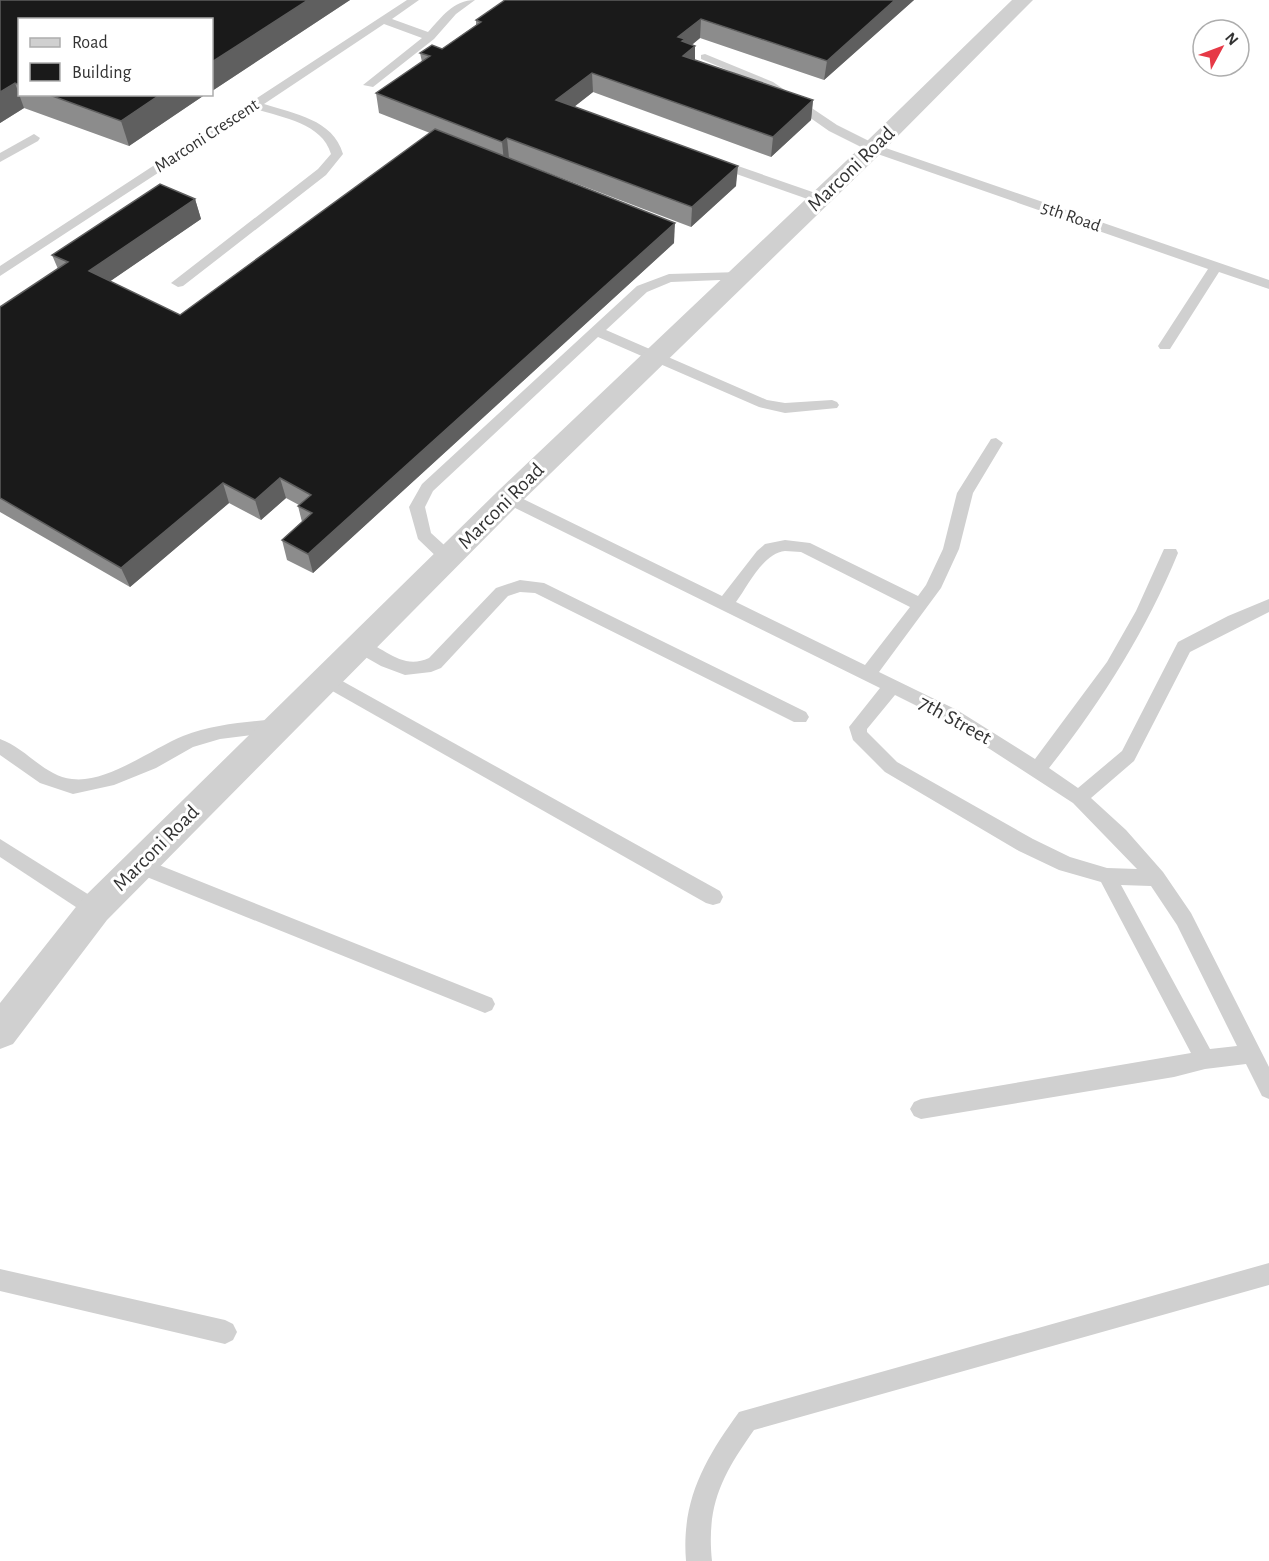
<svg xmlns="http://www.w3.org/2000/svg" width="1269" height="1561" viewBox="0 0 1269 1561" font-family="'Alegreya Sans',sans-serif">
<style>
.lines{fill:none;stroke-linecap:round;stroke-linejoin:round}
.lane{fill:#d0d0d0;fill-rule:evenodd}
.street{fill:#d0d0d0;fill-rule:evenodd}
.wall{fill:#8c8c8c}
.shaded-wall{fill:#5f5f5f}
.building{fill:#1a1a1a;stroke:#5f5f5f;stroke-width:1.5}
.labels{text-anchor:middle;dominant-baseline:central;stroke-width:6;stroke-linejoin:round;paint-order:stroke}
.far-street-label{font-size:18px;fill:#333;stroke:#fff}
.street-label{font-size:21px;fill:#333;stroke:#fff}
</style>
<rect width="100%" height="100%" fill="#fff"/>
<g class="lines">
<g class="lane">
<path d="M407,0H419L392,19L428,32C442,17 453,0 475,0L456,14L434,39L373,87L363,85L422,38L384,24L264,104C294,114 333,119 343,154L326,175L183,286L178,287L171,283L318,169L331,154C322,123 283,118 256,109L0,276V266Z"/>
<polygon points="705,54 773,82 837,125 877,145 1269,280 1269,289 1219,272 1170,349 1160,349 1158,346 1208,269 869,151 829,131 765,86 701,59 701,55"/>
<polygon points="34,134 40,138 38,141 0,162 0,153"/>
<polygon points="715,158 824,196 826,199 824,202 816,202 711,165 709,162"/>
<polygon points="740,272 745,273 745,279 671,282 647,292 606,330 767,400 785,403 832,400 837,402 839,405 837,408 785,413 759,407 598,337 433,491 425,507 431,533 454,554 456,558 454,562 442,562 418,539 409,507 422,484 637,286 669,274"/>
<path d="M996,438L1003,443L973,493L959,549L941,588L879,672L957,710L1035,759L1107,662L1136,611L1164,549H1176L1178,553C1146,631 1102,701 1049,768L1078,788L1122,751L1178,642L1228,616L1269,599V612L1190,652L1134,761L1091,798L1126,830L1163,872L1191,913L1269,1067V1099L1262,1096L1246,1064L1205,1069L1174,1077L921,1119L914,1116L910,1109L914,1102L921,1099L1191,1053L1101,882L1059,870L1019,851L885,772L853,740L849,727L880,688L503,502L500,498L508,493L513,494L722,596L757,551L765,544L785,540L810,543L918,596L926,585L943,549L957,493L991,439ZM785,551L801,552L910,607L865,665L736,602C748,586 763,553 785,551ZM895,695L945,720L1073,803L1137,869L1107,868L1070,857L1033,839L897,762L867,732V729ZM1121,885L1151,886L1177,925L1237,1046L1210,1049Z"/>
<path d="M520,580L544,583L806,712L809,717L806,722H794L535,593L520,592L508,596L441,668L431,672L405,675L381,666L353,650L351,645L353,640L359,639C384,646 401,671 429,658L496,588Z"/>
<polygon points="326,672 720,891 723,897 720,903 713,905 706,903 320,684 317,679 320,674"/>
<path d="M278,719L284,721L287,726L284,731L220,739L193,747L156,768L114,785L73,794L40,783L0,755V739C26,748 44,776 72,779C106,784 153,748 183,736C214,724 246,722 278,719Z"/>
<polygon points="0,839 102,903 105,909 102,915 95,917 88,915 0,857"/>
<polygon points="139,857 492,998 495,1004 492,1010 485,1013 132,871 130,865 132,859"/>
<path d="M1269,1263V1285L754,1430C723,1474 706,1504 712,1561H686C681,1500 705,1459 739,1412Z"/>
<polygon points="0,1269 225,1320 233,1324 237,1332 233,1340 225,1344 0,1291"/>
</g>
<polygon class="street" points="1012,0 1033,0 881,153 518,505 107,920 13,1044 0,1049 0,1003 83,898 498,491 865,143"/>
</g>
<g class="wall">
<polygon points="0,0 350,0 212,91 212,20 20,20 20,94 206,94 129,146 24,108 0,123"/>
<polygon points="505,0 914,0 824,80 700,38 692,45 695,46 695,60 813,100 811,120 771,157 593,92 574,107 736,186 691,227 509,158 674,243 313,573 287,560 282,540 302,522 298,506 299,505 286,498 261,520 229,503 130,587 0,512 0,307 58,269 52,255 195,199 201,219 110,281 180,315 430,133 379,113 376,93 422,62 420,53 442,49 476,25 476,20"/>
</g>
<g class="shaded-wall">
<polygon points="308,0 350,0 212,91 212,62"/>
<polygon points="895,0 914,0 824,80 827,61"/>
<polygon points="701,19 700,38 685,50 695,46 695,65 681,61 678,37"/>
<polygon points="592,73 593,92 557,120 556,100"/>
<polygon points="15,83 24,108 0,123 0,92"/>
<polygon points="161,94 206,94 129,146 121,121"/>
<polygon points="813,100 811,120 771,157 773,137"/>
<polygon points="507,138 509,158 504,162 502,142"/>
<polygon points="738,166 736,186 691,227 692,207"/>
<polygon points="195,199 201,219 96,291 89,271"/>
<polygon points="675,223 674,243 313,573 308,554"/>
<polygon points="280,478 286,498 261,520 255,500"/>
<polygon points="223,483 229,503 130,587 121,568"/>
</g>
<g class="building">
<polygon points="0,0 308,0 212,62 212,20 20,20 20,85 15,83 0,92"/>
<polygon points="505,0 895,0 827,61 701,19 678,37 685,39 682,41 695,46 683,56 813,100 773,137 592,73 556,100 738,166 692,207 507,138 502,142 376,93 430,56 420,53 432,45 442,49 481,22 476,20"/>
<polygon points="47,94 161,94 121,121"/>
<polygon points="435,129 675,223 308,554 282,540 312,513 298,506 311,495 280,478 255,500 223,483 121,568 0,498 0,307 68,262 52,255 160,184 195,199 89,271 180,315"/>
</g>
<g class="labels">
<g class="far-street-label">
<text transform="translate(207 136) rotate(-33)">Marconi Crescent</text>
<text transform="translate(1071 217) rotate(19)">5th Road</text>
</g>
<g class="street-label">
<text transform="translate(851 169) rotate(-44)">Marconi Road</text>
<text transform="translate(501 506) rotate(-45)">Marconi Road</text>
<text transform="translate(955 720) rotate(29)">7th Street</text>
<text transform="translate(156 848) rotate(-45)">Marconi Road</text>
</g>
</g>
<rect x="18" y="18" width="195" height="78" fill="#ffffff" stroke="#adadad" stroke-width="1.5"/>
<rect x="30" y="38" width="30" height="9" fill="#d0d0d0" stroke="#adadad" stroke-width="1.5"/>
<text x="72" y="48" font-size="18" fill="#333333">Road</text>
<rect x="30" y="63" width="30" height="18" fill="#1a1a1a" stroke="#adadad" stroke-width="1.5"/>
<text x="72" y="78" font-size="18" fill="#333333">Building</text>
<g transform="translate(1221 48) rotate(49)"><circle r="28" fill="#ffffff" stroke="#adadad" stroke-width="1.5"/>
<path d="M0-4.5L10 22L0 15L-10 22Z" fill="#e63946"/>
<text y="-9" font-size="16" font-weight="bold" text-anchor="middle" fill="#333333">N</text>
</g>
</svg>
